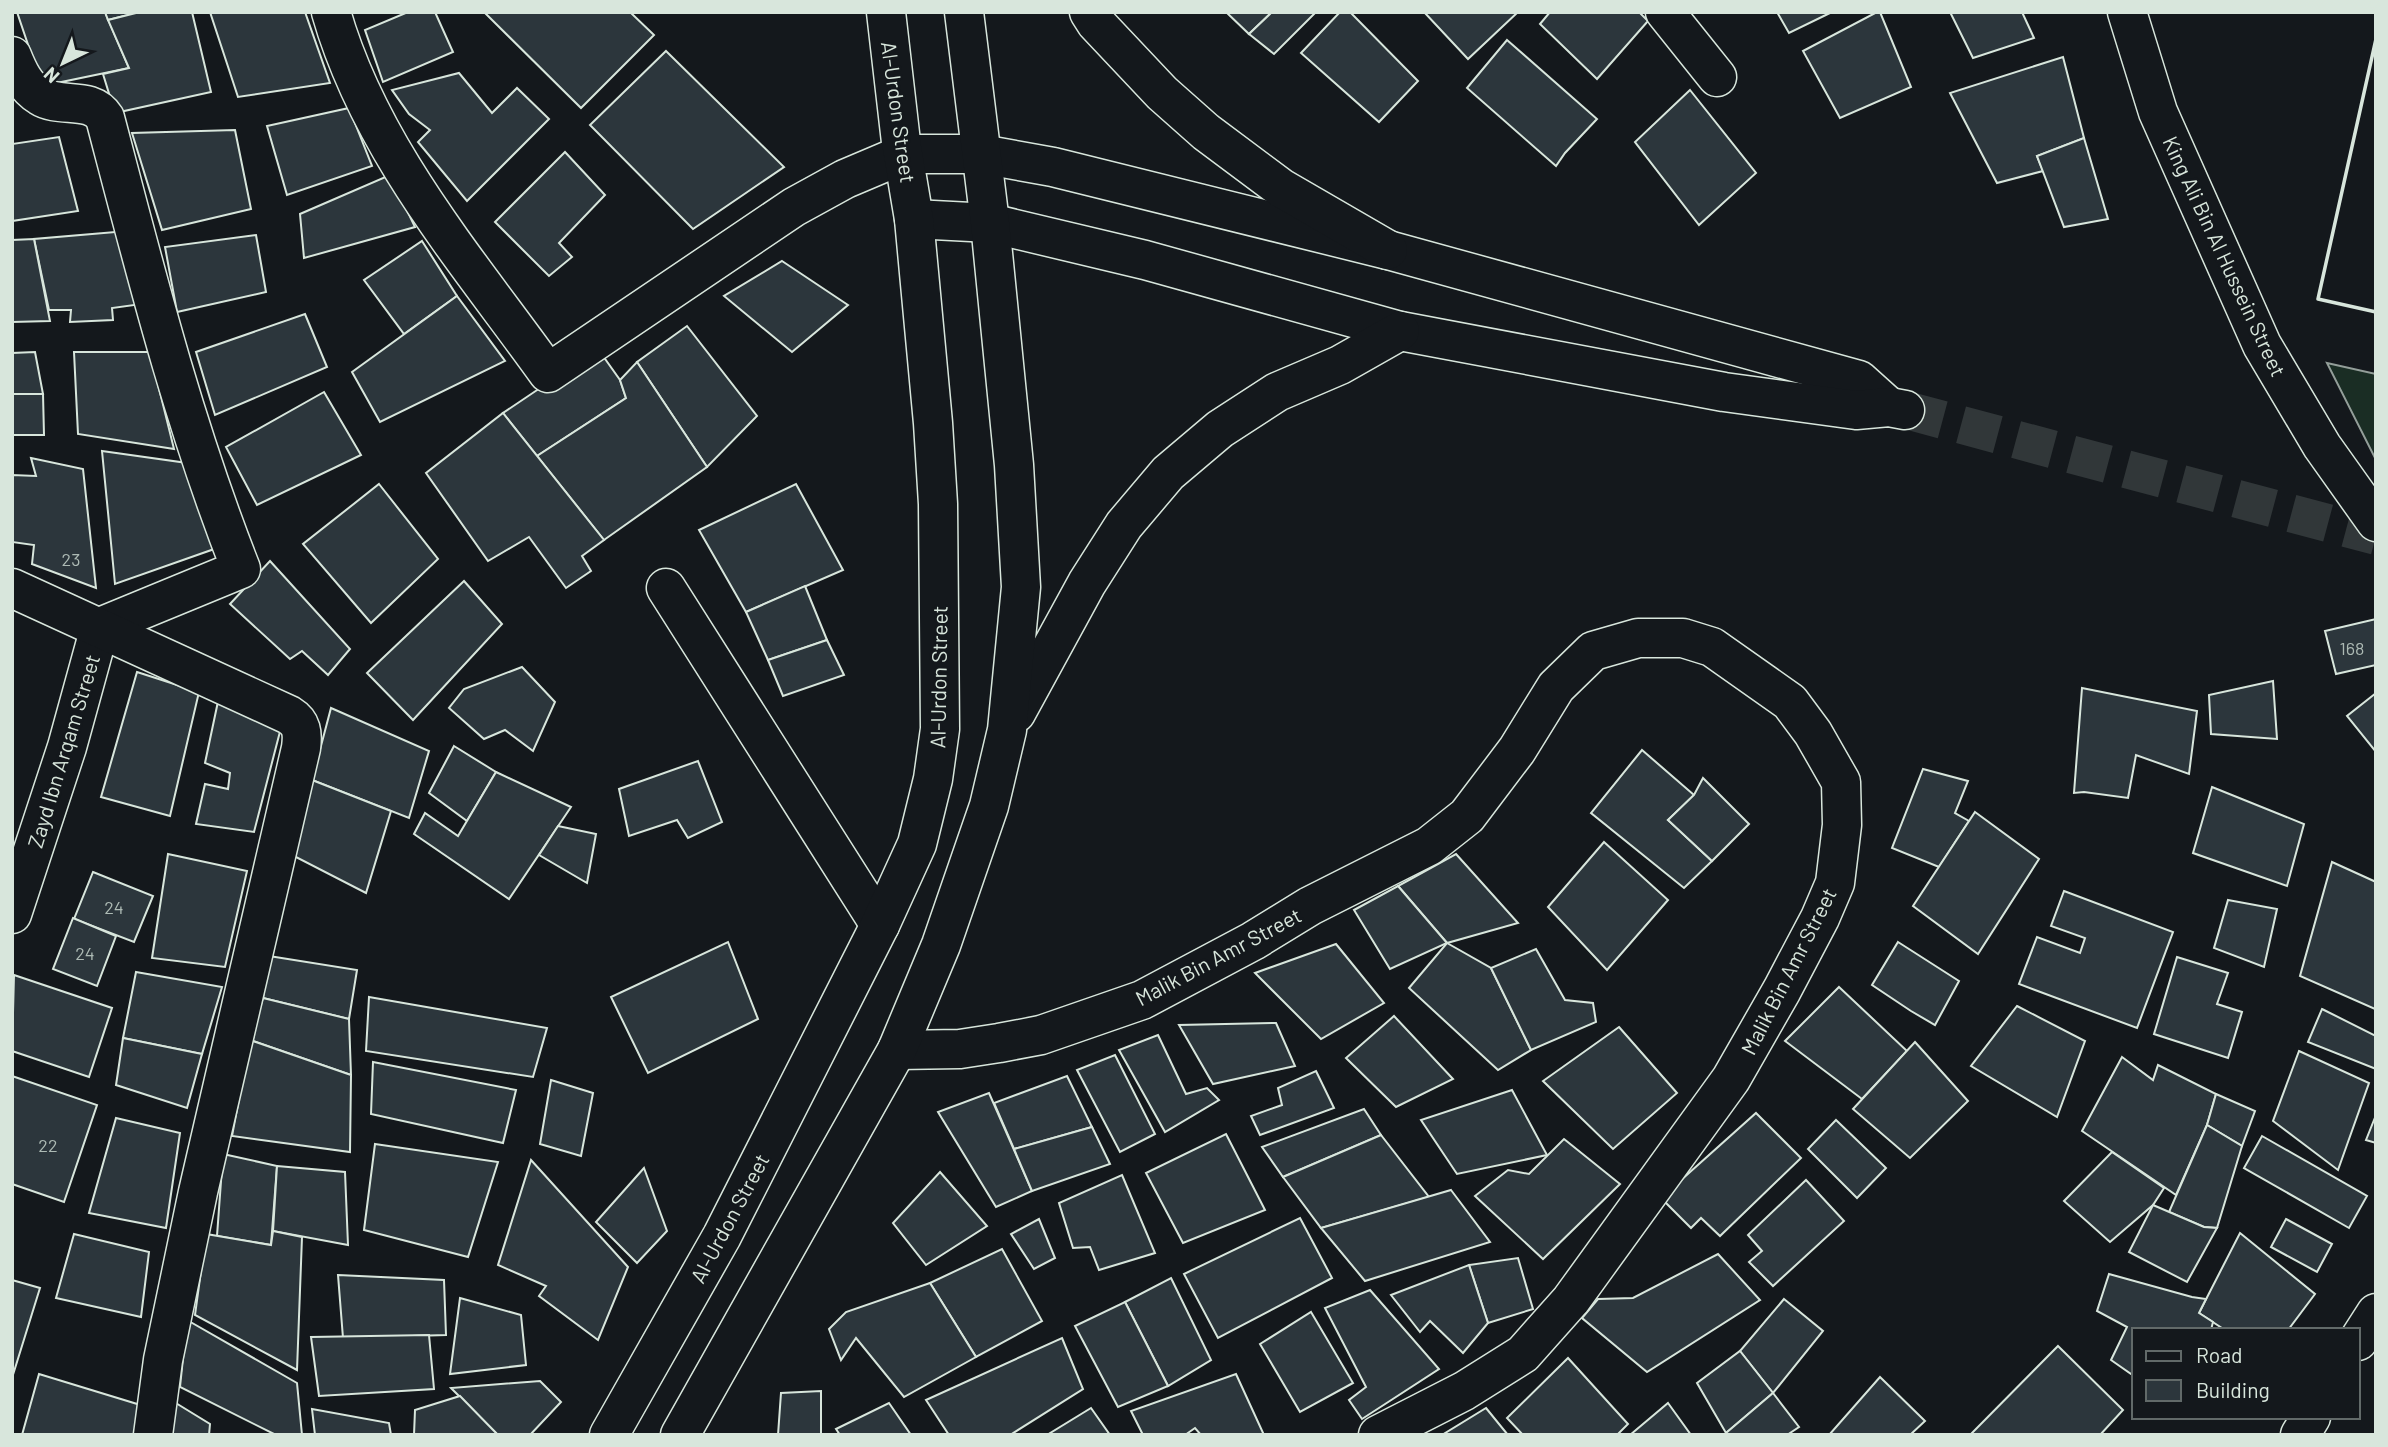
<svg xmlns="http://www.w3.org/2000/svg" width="2388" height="1447" viewBox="0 0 2388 1447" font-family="Barlow,sans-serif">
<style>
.green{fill:#1a2d24;stroke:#939e99;stroke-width:2}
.building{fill:#2c363c;stroke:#d8e6dc;stroke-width:2}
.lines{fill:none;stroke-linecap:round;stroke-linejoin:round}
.major-tunnel{stroke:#313739;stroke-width:38;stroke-dasharray:38 19;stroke-linecap:butt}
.minor-casing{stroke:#d8e6dc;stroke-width:41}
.major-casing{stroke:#d8e6dc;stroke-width:41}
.highway-casing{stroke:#d8e6dc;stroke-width:41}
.minor{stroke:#14181c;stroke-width:38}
.major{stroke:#14181c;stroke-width:38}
.highway{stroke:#14181c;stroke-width:38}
.wall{stroke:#d8e6dc;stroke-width:3.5}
.labels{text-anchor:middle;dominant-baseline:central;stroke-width:5;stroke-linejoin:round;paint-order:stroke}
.number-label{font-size:18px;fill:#adbab4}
.street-label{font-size:21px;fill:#d8e6dc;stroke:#14181c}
</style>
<rect width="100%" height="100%" fill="#14181c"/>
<polygon class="green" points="2327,363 2376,374 2376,459 2375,458"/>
<g class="building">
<polygon points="17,12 105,12 129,68 42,86"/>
<polygon points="105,12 140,12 108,20"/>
<polygon points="140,12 192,12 211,92 115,113 103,74 129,68 108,20"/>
<polygon points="210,12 305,12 330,83 238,97"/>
<polygon points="408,12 435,12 453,52 383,82 365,30"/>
<polygon points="484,12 630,12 654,35 581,108"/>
<polygon points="1226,12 1272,12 1249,34"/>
<polygon points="1272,12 1316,12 1274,54 1249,34"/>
<polygon points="1340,12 1350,12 1418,81 1379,122 1301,53"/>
<polygon points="1424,12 1518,12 1468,59"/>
<polygon points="1550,12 1639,12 1648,21 1597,79 1540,24"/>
<polygon points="1777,12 1832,12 1789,33"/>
<polygon points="1877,12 1880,12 1911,87 1840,118 1803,51"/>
<polygon points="1950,12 2022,12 2034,38 1973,58"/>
<polygon points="1507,40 1597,119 1565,153 1556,166 1467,88"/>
<polygon points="666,51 784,167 693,229 590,125"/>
<polygon points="2063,57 2084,138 2037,156 2043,171 1997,183 1950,93"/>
<polygon points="459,73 492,113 517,88 549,119 467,201 418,142 430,130 409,114 392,90"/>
<polygon points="1690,90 1756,173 1699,225 1635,142"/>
<polygon points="349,108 372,166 287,195 267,126"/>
<polygon points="235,130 251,209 162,230 132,133"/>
<polygon points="59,137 78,211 12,221 12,144"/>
<polygon points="2084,138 2108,219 2064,227 2037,156"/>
<polygon points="565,152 605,195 559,243 572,257 549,276 495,222"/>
<polygon points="390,175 415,227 304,258 300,214"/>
<polygon points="127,231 149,303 112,308 113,320 70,322 71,310 49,310 34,239"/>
<polygon points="256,235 266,292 177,312 165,247"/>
<polygon points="34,239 50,321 12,322 12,240"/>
<polygon points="422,241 457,296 404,334 364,280"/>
<polygon points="782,261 848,305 792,352 724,296"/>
<polygon points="457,296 505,361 380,422 352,372"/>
<polygon points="305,314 327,367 215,415 196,352"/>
<polygon points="687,326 757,416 707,467 637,362"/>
<polygon points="598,349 620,380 626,398 537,456 503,413"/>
<polygon points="35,352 43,394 12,394 12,353"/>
<polygon points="74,352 150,352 174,449 78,434"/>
<polygon points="637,362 707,467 604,540 537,456 626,398 620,380"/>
<polygon points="324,392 361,455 257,505 226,447"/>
<polygon points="12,394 43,394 44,435 12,435"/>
<polygon points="503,413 604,540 582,556 591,571 566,588 529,537 488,561 426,473"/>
<polygon points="102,451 194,464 217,548 115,584"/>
<polygon points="31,458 83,469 96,588 32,564 34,545 12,542 12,475 36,476"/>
<polygon points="379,484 438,559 371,623 303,544"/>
<polygon points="796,484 843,570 746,612 699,530"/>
<polygon points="270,561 350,649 328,675 302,651 290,659 230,604"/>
<polygon points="464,581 502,624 413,720 367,673"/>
<polygon points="805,586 827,640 768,660 746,612"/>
<polygon points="2376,619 2376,665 2336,674 2325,631"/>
<polygon points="827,640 844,675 783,696 768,660"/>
<polygon points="522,667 555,702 533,751 505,730 484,739 449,708 464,689"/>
<polygon points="137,672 199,692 170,816 101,797"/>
<polygon points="2273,681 2277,739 2211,734 2209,695"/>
<polygon points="2082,688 2197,711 2189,774 2136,755 2128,798 2084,792 2074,793"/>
<polygon points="220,692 283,720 254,832 196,824 205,784 228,789 230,773 205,763"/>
<polygon points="2376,693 2376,752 2347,716"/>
<polygon points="331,708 429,751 409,818 312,780"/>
<polygon points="454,746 496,772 467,821 429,793"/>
<polygon points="1642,750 1694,795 1668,820 1712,861 1684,888 1591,813"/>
<polygon points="698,761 722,822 688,838 677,820 629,836 619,789"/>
<polygon points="1923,769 1968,781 1955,813 1969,821 1939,867 1892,848"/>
<polygon points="496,772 571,807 509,899 414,834 425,813 458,836"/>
<polygon points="1703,778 1749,824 1712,861 1668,820 1694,795"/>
<polygon points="312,780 391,811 366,893 290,854"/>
<polygon points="2212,787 2304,824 2287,886 2193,853"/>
<polygon points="1975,812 2039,859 1978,954 1913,906"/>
<polygon points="558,826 596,834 587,883 539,855"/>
<polygon points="1604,842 1668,900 1607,970 1548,907"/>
<polygon points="168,854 247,871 225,967 152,958"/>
<polygon points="1456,854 1518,923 1447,943 1398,886"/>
<polygon points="2332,862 2376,882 2375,1009 2300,976"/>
<polygon points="93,872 153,896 134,942 74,919"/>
<polygon points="1398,886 1447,943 1390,969 1354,910"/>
<polygon points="2064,891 2173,932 2137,1028 2019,984 2037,937 2080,953 2085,938 2051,926"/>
<polygon points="2228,900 2277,909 2264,967 2214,948"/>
<polygon points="73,918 116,936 97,986 53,969"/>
<polygon points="728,942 758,1019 648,1073 611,997"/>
<polygon points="1898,942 1959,981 1935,1025 1911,1011 1872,985"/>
<polygon points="1447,943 1491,968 1531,1050 1498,1070 1409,988"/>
<polygon points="1336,944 1384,1003 1321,1039 1255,973"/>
<polygon points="1536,949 1565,1000 1593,1003 1596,1022 1531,1050 1491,968"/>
<polygon points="269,956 357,970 349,1019 263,998"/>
<polygon points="2177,957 2228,973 2217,1004 2242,1012 2228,1058 2154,1034"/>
<polygon points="136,972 222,987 202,1054 123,1038"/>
<polygon points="14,975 112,1008 89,1077 12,1051"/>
<polygon points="1839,987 1907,1051 1862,1099 1785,1041"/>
<polygon points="369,997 547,1028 533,1077 366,1051"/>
<polygon points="263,998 349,1019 351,1075 250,1040"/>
<polygon points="2017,1006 2085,1041 2057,1117 1971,1066"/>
<polygon points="2322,1009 2376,1036 2376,1069 2308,1042"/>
<polygon points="1394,1016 1453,1079 1396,1107 1346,1058"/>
<polygon points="1276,1023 1295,1066 1213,1084 1179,1025"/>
<polygon points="1619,1027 1677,1093 1613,1149 1543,1081"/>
<polygon points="1158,1035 1186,1094 1207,1088 1219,1100 1165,1132 1119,1050"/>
<polygon points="123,1038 202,1054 187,1108 116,1085"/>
<polygon points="250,1040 351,1075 350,1152 232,1136"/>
<polygon points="1915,1042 1968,1101 1910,1158 1853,1109"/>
<polygon points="2299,1051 2369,1083 2338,1170 2273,1121"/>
<polygon points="1115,1055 1155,1134 1120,1152 1077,1070"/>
<polygon points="2122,1057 2153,1080 2158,1065 2216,1094 2207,1125 2176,1195 2082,1131"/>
<polygon points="373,1062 516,1090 503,1143 371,1114"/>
<polygon points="1316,1071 1334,1108 1260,1135 1251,1116 1282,1105 1278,1088"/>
<polygon points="12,1076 97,1105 64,1202 12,1184"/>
<polygon points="1067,1076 1092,1127 1014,1149 994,1103"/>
<polygon points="551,1080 593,1093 581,1156 540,1144"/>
<polygon points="1512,1090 1547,1155 1457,1174 1421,1120"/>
<polygon points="989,1093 1032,1191 996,1207 938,1112"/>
<polygon points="2216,1094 2255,1111 2242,1146 2207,1125"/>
<polygon points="1364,1109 1381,1135 1283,1177 1262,1147"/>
<polygon points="1756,1113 1801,1158 1720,1236 1701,1218 1691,1228 1661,1198"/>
<polygon points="2376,1115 2376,1143 2366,1140"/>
<polygon points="116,1118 180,1133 166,1228 89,1213"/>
<polygon points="1836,1120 1886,1168 1857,1198 1808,1149"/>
<polygon points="2207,1125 2242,1146 2217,1228 2204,1227 2169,1212"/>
<polygon points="1092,1127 1110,1164 1032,1191 1014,1149"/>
<polygon points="1226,1134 1265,1210 1183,1243 1146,1173"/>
<polygon points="1381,1135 1429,1197 1321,1228 1283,1177"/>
<polygon points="2262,1136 2367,1196 2349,1228 2244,1168"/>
<polygon points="1564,1139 1620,1184 1543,1259 1475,1196 1508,1170 1529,1174"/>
<polygon points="375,1144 498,1162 468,1257 364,1230"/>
<polygon points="2112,1152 2164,1188 2153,1205 2110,1242 2064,1201"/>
<polygon points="223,1154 277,1166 271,1245 217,1236"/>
<polygon points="531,1160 628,1267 598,1340 539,1296 546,1286 498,1265"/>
<polygon points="277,1166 345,1172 348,1245 273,1231"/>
<polygon points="644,1168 667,1231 637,1263 596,1222"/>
<polygon points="940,1172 987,1226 926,1265 893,1223"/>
<polygon points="1122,1175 1155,1253 1099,1270 1090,1247 1073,1248 1059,1203"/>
<polygon points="1806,1180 1844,1221 1773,1286 1749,1262 1762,1251 1748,1235"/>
<polygon points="1451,1190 1490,1242 1365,1281 1321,1228"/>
<polygon points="2153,1205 2204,1227 2217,1228 2187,1282 2129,1252"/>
<polygon points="1300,1218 1332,1278 1218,1338 1184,1274"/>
<polygon points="1039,1219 1055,1258 1034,1269 1011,1234"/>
<polygon points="2286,1219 2332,1244 2317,1272 2271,1247"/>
<polygon points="273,1231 302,1237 297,1370 195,1315 206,1234 271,1245"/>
<polygon points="2240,1233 2315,1294 2288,1330 2225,1330 2199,1313"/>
<polygon points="74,1234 149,1252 141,1317 56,1298"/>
<polygon points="1002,1249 1042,1321 976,1357 930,1283"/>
<polygon points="1718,1254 1760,1300 1647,1372 1582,1318 1598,1299 1633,1298"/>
<polygon points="1518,1258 1533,1309 1488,1323 1469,1265"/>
<polygon points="1469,1265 1488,1323 1463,1353 1430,1321 1420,1332 1391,1295"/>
<polygon points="2109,1274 2192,1297 2206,1299 2199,1313 2213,1322 2211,1330 2134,1330 2134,1376 2111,1360 2127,1327 2097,1311"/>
<polygon points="338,1275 444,1280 446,1335 343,1338"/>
<polygon points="1171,1278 1211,1360 1168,1386 1125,1302"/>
<polygon points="12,1280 40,1288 12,1378"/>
<polygon points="930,1283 976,1357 904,1397 856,1338 841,1360 829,1329 846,1312"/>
<polygon points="1370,1290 1439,1369 1362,1419 1349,1400 1366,1387 1325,1308"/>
<polygon points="460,1298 521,1315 526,1365 450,1374"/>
<polygon points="1784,1299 1823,1331 1773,1393 1740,1351"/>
<polygon points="1125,1302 1168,1386 1118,1407 1075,1326"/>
<polygon points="1311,1312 1353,1383 1300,1412 1260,1344"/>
<polygon points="187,1320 297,1383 302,1435 276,1435 180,1387"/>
<polygon points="429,1335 434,1389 319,1396 311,1337"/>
<polygon points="1062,1338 1083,1389 1010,1435 949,1435 926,1400"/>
<polygon points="2058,1346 2123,1410 2100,1435 1970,1435"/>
<polygon points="1740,1351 1773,1393 1726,1433 1697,1383"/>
<polygon points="1568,1358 1628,1424 1617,1435 1523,1435 1507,1418"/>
<polygon points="39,1374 147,1407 141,1435 22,1435"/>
<polygon points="1236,1374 1264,1435 1201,1435 1195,1428 1185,1435 1143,1435 1131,1411"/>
<polygon points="1880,1377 1925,1421 1910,1435 1829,1435"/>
<polygon points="540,1381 561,1402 530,1435 498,1435 451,1388"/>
<polygon points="821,1391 821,1435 778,1435 781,1393"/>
<polygon points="1773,1393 1799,1427 1787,1435 1727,1435 1726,1433"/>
<polygon points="460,1396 498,1435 414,1435 415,1410"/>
<polygon points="166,1397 210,1424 209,1435 161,1435"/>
<polygon points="889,1403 911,1435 840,1435 836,1429"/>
<polygon points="1668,1403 1691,1435 1630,1435"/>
<polygon points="1091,1408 1110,1435 1047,1435"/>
<polygon points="1486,1408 1508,1435 1442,1435"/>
<polygon points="312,1409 389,1423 391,1435 315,1435"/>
</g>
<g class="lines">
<polyline class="major-tunnel" points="1906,410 2376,536"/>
<defs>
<g id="minor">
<path d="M331,12C370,149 467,260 548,373L794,207L845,179L904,154"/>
<polyline points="1665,12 1717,77"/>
<path d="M12,56C18,71 25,87 40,96C60,109 91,95 105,118C145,270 183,422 241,569L100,627L67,747L12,914"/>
<path d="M12,588L289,715C302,723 303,733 301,748L198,1192L163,1360L153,1435"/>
<polyline points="666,588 880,925"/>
<polyline points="897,1050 960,1049 999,1043 1041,1035 1142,1000 1253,941 1310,906 1429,846 1467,816 1517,750 1556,687 1593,651 1638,638 1683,638 1712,647 1790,702 1813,733 1841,782 1842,825 1835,883 1820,918 1782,990 1731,1079 1571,1300 1523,1354 1464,1391 1378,1435"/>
</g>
<g id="major">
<polyline points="2127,12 2158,112 2262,345 2322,446 2376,522"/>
<polyline points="904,154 981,154 1053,167 1388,250 1859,380 1889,407"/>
<polyline points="914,219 990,223 1145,260 1400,331 1724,392 1856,410 1889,407 1905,410"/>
<polyline points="2358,1341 2376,1313"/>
<polyline points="2300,1435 2311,1417"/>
</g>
<g id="highway">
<polyline points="1089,12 1096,23 1162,93 1206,132 1281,188 1388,250"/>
<polyline points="1016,713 1087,583 1124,525 1168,473 1220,429 1277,392 1340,365 1400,331"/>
<polyline points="609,1435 722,1236 880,925 917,844 933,779 940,729 938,504 933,423 914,219 901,142 886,12"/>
<polyline points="680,1435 897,1050 941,945 989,806 1007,730 1021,587 1014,465 990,223 964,12"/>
</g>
</defs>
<use href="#minor" class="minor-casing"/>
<use href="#major" class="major-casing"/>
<use href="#highway" class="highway-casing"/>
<use href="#minor" class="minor"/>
<use href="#major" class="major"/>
<use href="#highway" class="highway"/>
<polyline class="wall" points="2376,39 2318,299 2376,312"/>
</g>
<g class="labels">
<g class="number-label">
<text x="71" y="559">23</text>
<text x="2352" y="648">168</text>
<text x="114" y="907">24</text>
<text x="85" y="953">24</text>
<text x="48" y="1145">22</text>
</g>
<g class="street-label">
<text transform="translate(899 112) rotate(82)">Al-Urdon Street</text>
<text transform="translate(2225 256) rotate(65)">King Ali Bin Al Hussein Street</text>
<text transform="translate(938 677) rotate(-89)">Al-Urdon Street</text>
<text transform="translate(63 751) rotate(-73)">Zayd Ibn Arqam Street</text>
<text transform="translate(1218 956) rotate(-28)">Malik Bin Amr Street</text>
<text transform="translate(1788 971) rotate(-63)">Malik Bin Amr Street</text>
<text transform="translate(729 1218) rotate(-62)">Al-Urdon Street</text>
</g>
</g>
<rect width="2388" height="1447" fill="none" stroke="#d8e6dc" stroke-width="28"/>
<rect x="2132" y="1328" width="228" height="91" fill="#14181c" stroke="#626a69" stroke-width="2"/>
<rect x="2146" y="1351" width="35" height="10" fill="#14181c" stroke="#626a69" stroke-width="2"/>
<text x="2196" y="1363" font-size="21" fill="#d8e6dc">Road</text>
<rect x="2146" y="1380" width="35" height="21" fill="#2c363c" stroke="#626a69" stroke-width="2"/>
<text x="2196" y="1398" font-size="21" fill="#d8e6dc">Building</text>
<g transform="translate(63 63) rotate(223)" stroke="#14181c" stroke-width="5" paint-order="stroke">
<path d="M0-5L12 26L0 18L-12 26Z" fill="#d8e6dc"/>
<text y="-10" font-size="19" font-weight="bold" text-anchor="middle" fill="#d8e6dc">N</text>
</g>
</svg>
